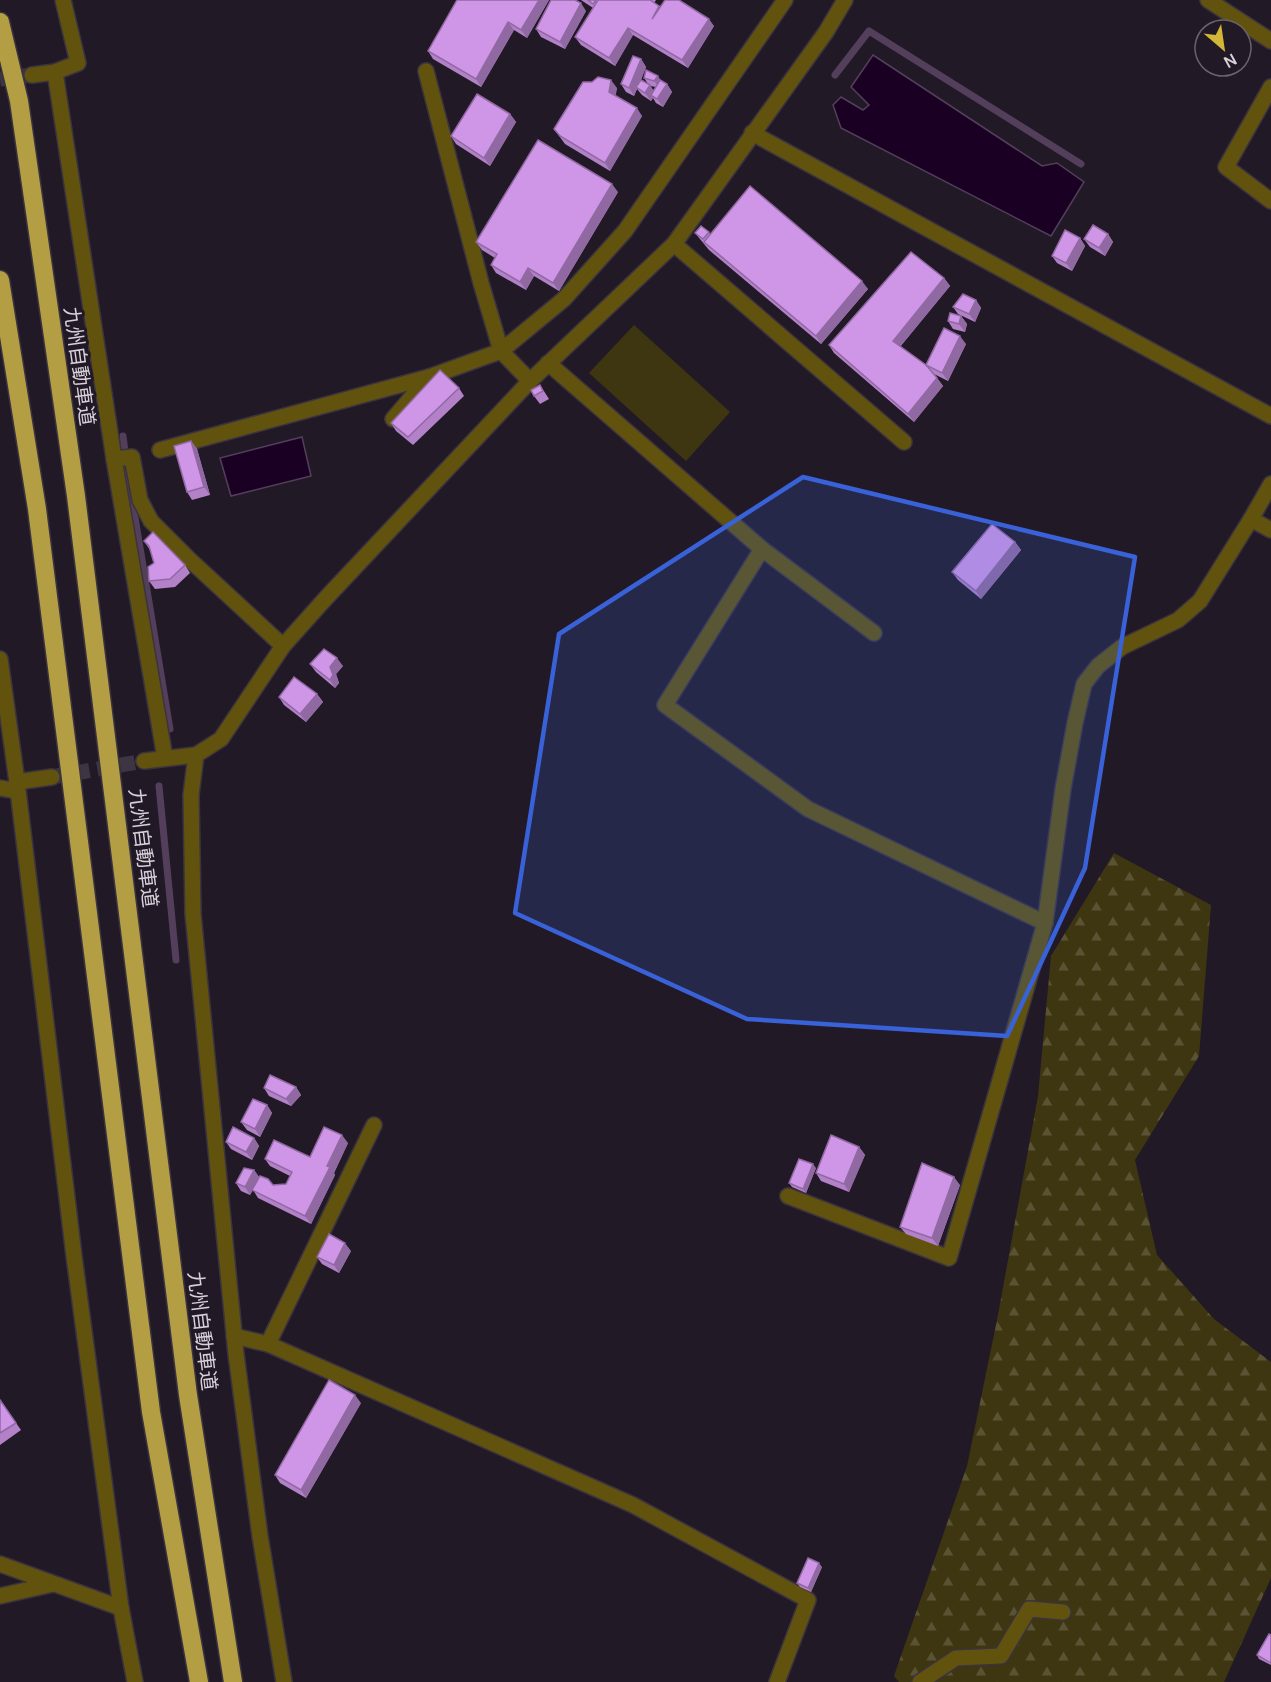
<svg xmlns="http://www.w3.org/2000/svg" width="1271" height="1682" viewBox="0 0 1271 1682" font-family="Manrope,'Noto Sans JP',sans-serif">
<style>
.green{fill:#3e3611}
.forest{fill:url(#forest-firs)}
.water{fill:#1a0124;stroke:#533f5b;stroke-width:1.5}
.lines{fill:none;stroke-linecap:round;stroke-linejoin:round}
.stream{stroke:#533f5b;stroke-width:7}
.minor-tunnel{stroke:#3d3541;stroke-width:15;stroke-dasharray:15 8;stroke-linecap:butt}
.minor-casing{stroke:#3b333f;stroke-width:18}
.highway-casing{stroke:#3b333f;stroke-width:21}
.minor{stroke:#61530d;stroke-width:15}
.highway{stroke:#b39e43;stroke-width:18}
.wall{fill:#b281c8;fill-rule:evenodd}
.shaded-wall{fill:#9169a2}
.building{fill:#cf96e8;stroke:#9169a2;stroke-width:1.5}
.marked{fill:#3962d8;fill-opacity:0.2;stroke:#3962d8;stroke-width:4.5;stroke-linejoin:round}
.labels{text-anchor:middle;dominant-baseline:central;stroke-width:6;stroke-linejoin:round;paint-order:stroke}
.street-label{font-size:20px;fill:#d7d1da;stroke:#221926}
</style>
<defs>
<pattern id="forest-firs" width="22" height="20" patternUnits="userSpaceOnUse" patternTransform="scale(1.5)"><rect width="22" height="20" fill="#3e3611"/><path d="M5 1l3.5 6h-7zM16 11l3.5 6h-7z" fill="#595233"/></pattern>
</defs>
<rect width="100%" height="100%" fill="#221926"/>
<polygon class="green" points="634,325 730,412 686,461 589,373"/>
<polygon class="forest" points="1114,853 1211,905 1199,1056 1135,1160 1157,1255 1214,1319 1271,1362 1271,1578 1224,1682 899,1682 894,1676 967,1466 998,1315 1038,1096 1051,956"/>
<g class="water">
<polygon points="873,55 1042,166 1057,163 1084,182 1051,236 841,128 833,105 841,97 863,110 869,105 851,87"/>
<polygon points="302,437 311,476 231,496 220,458"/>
</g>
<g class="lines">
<g class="stream">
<polyline points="835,75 869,31 1081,164"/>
<polyline points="123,436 128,475 170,729"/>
<polyline points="159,786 176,960"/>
</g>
<g class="minor-tunnel">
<polyline points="0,79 32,75"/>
<polyline points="52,777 144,761"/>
</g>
<defs>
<g id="minor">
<polyline points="1208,0 1271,41"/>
<polyline points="426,71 481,283 501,351 564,299 625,231 785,0"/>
<polyline points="55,72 114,459"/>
<polyline points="32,75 55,72 78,63 63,0"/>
<polyline points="1271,87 1226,167 1271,201"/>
<polyline points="752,133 1271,416"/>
<polyline points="674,244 904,442"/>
<polyline points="548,363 762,549 874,633"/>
<polyline points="393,419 429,377 501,351 530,381"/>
<polyline points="160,450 429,377"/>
<polyline points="1271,484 1251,519 1271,530"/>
<polyline points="762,549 665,705 808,809 1045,923"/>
<polyline points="0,659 17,782 74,1256 121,1608 135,1682"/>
<polyline points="196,755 191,795 193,914 236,1354 260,1536 284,1682"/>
<polyline points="165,758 114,459 132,457 140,500 151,521 190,560 283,646"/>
<polyline points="144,761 196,755 221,739 283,646 326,598 530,381 674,244 826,32 845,0"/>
<polyline points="17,782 52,777"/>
<polyline points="0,788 17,791"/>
<polyline points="788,1196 949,1258 1045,923 1063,789 1075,723 1084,684 1098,666 1122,647 1178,620 1200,601 1251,519"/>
<polyline points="234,1336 268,1344 633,1505 808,1600 777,1682"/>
<polyline points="268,1344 374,1125"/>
<polyline points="0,1564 121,1608"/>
<polyline points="0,1596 53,1584"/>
<polyline points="920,1682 956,1658 1001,1656 1029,1609 1063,1612"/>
</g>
<g id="highway">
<polyline points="0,22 19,101 76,496 188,1395 233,1682"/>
<polyline points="0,280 37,509 151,1412 199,1682"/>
</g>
</defs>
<use href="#minor" class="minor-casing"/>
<use href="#highway" class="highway-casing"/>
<use href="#minor" class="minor"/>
<use href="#highway" class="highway"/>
</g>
<g class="wall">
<polygon points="457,0 549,0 527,38 514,30 481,87 433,59 428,51"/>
<polygon points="581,0 656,0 654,3 660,7 714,26 688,68 633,35 615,66 581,45 575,37 593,8"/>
<polygon points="586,11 565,49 541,37 536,29"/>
<path d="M641,59L646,67L641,80L649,85L644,78L661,80L667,84L672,92L663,107L656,103L653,98L651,101L642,95L637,89L634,96L626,92L621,84ZM650,86L656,87L654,91Z"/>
<polygon points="617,88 615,95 642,116 610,171 565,144 554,129"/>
<polygon points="510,114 516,122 490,166 456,144 451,136"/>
<polygon points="618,192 559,291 534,276 526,290 496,273 491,265 495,258 482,250 476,242"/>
<polygon points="709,232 710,234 868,289 821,344 709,250 695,233"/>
<polygon points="1108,234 1113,242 1105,256 1090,247 1084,239"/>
<polygon points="1080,238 1085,246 1072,271 1057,263 1052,256"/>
<polygon points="944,278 950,286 900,347 926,365 966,344 948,381 934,374 943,386 914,422 834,353 829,345"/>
<polygon points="976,300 981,308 975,322 958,314 953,307"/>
<polygon points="961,316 967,324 965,332 953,329 948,321"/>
<polygon points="540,385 549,399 540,404 534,396"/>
<polygon points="459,388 464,396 413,445 396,431 391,423"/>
<polygon points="191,441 197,449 210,495 192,500 187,492"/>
<polygon points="144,541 185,565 190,573 175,587 155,589 149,581 154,563 150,550"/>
<polygon points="1015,542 1021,550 981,599 958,580 952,572"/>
<polygon points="310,664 343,666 336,674 339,683 335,688 316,672"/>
<polygon points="317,694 323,702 306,722 284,705 279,697"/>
<polygon points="296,1087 301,1095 291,1106 269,1096 264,1088"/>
<polygon points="267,1105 272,1113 260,1137 247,1130 241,1122"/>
<polygon points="254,1138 259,1146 252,1160 231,1149 226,1142"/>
<polygon points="348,1143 334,1173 335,1175 311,1224 258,1198 253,1190 250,1195 241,1191 236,1183 254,1170 259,1177 273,1185 286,1184 290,1176 270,1166 265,1159 310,1157"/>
<polygon points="859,1147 865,1155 849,1192 821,1181 816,1173"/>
<polygon points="816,1168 806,1193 792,1187 789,1183"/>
<polygon points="960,1185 938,1246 906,1234 900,1227"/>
<polygon points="351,1251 339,1273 322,1264 317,1257"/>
<polygon points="0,1400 21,1430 0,1445"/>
<polygon points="361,1403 306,1498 280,1483 275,1475"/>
<polygon points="822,1567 811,1592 800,1587 797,1583"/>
<polygon points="1271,1635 1271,1665 1259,1659 1257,1655"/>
</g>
<g class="shaded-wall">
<polygon points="539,0 549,0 527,38 521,30"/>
<polygon points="581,3 586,11 565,49 560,42"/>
<polygon points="709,19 714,26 688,68 682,60"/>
<polygon points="508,22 514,30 481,87 476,79"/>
<polygon points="628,28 633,35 615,66 609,58"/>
<polygon points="641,59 646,67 634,96 629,88"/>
<polygon points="658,76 663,84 660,88 654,81"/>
<polygon points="611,80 617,88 615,100 609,92"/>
<polygon points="667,84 672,92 663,107 657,99"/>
<polygon points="650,85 655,93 651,95 653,98 651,101 645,93"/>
<polygon points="637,108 642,116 610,171 605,163"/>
<polygon points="510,114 516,122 490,166 484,158"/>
<polygon points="612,184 618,192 559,291 553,283"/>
<polygon points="1108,234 1113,242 1105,256 1099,248"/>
<polygon points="1080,238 1085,246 1072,271 1066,263"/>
<polygon points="528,268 534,276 526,290 520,282"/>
<polygon points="944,278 950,286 898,349 893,341"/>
<polygon points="862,281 868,289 821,344 816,336"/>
<polygon points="976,300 981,308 975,322 969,314"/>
<polygon points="961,316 967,324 965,332 959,324"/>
<polygon points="960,336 966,344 948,381 942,373"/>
<polygon points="937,378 943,386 914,422 908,414"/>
<polygon points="191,441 197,449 210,495 204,487"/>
<polygon points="1015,542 1021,550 981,599 976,591"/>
<polygon points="337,658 343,666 336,674 339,683 335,688 330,680 330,667"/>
<polygon points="317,694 323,702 306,722 300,714"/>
<polygon points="296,1087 301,1095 291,1106 286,1099"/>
<polygon points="267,1105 272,1113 260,1137 255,1129"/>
<polygon points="342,1135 348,1143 334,1173 335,1175 311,1224 305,1216"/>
<polygon points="254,1138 259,1146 252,1160 246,1152"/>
<polygon points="859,1147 865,1155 849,1192 844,1184"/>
<polygon points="813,1164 816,1168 806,1193 803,1189"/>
<polygon points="254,1170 259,1177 250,1195 245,1187"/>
<polygon points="954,1177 960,1185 938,1246 932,1238"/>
<polygon points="345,1243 351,1251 339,1273 334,1265"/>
<polygon points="355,1395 361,1403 306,1498 301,1490"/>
<polygon points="819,1563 822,1567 811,1592 808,1588"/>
</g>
<g class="building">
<polygon points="457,0 539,0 521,30 508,22 476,79 428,51"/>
<polygon points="551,0 575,0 581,3 560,42 536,29"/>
<polygon points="588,0 596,0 593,4"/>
<polygon points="598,0 650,0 659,6 652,19 665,0 679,0 709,19 682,60 628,28 609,58 575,37"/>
<polygon points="633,56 641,59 629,88 621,84"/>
<polygon points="646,70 658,76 654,81 644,78"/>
<polygon points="598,77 611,80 609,92 637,108 605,163 560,136 554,129 583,82 592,82"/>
<polygon points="641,80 650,85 645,93 636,87"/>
<polygon points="660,80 667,84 657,99 651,95"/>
<polygon points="477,94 510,114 484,158 451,136"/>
<polygon points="538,140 612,184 553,283 528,268 520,282 491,265 497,254 476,242"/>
<polygon points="750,186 862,281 816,336 704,242"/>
<polygon points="1093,225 1108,234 1099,248 1084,239"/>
<polygon points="701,226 709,232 703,239 695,233"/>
<polygon points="1065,230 1080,238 1066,263 1052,256"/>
<polygon points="911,252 944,278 893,341 926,365 937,378 908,414 829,345"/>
<polygon points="963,294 976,300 969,314 953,307"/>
<polygon points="950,313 961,316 959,324 948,321"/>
<polygon points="944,328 960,336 942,373 926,365"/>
<polygon points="440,370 459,388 408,437 391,423"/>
<polygon points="540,385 543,391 534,396 531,390"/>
<polygon points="191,441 204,487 187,492 174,446"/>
<polygon points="992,524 1015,542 976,591 952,572"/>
<polygon points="153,532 185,565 170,579 149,581 148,567 154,563 149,546 144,541"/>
<polygon points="324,649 337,658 330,667 333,675 330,680 310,664"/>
<polygon points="294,677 317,694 300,714 279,697"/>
<polygon points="270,1075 296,1087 286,1099 264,1088"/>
<polygon points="253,1099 267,1105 255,1129 241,1122"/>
<polygon points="233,1127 254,1138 246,1152 226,1142"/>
<polygon points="324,1127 342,1135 327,1166 330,1167 305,1216 252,1190 260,1176 268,1179 273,1185 286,1184 292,1172 265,1159 274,1140 310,1157"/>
<polygon points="831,1135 859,1147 844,1184 816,1173"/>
<polygon points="799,1159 813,1164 803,1189 789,1183"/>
<polygon points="922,1163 954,1177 932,1238 900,1227"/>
<polygon points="244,1168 254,1170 245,1187 236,1183"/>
<polygon points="329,1234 345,1243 334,1265 317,1257"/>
<polygon points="329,1380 355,1395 301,1490 275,1475"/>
<polygon points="0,1400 16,1423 0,1433"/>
<polygon points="808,1558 819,1563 808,1588 797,1583"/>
<polygon points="1269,1634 1271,1635 1271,1663 1257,1655"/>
</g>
<path class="marked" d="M803,477L1135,557L1085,868L1007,1036L747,1019L515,913L559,634Z"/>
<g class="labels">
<g class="street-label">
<text transform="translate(80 366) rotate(82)">九州自動車道</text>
<text transform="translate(144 848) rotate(83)">九州自動車道</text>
<text transform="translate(203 1331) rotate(83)">九州自動車道</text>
</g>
</g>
<g transform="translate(1223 48) rotate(151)"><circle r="28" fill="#221926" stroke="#6a636e" stroke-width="1.5"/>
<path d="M0-4.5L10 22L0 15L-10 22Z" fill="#d2b736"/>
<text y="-9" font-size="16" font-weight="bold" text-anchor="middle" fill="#d7d1da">N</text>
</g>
</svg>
